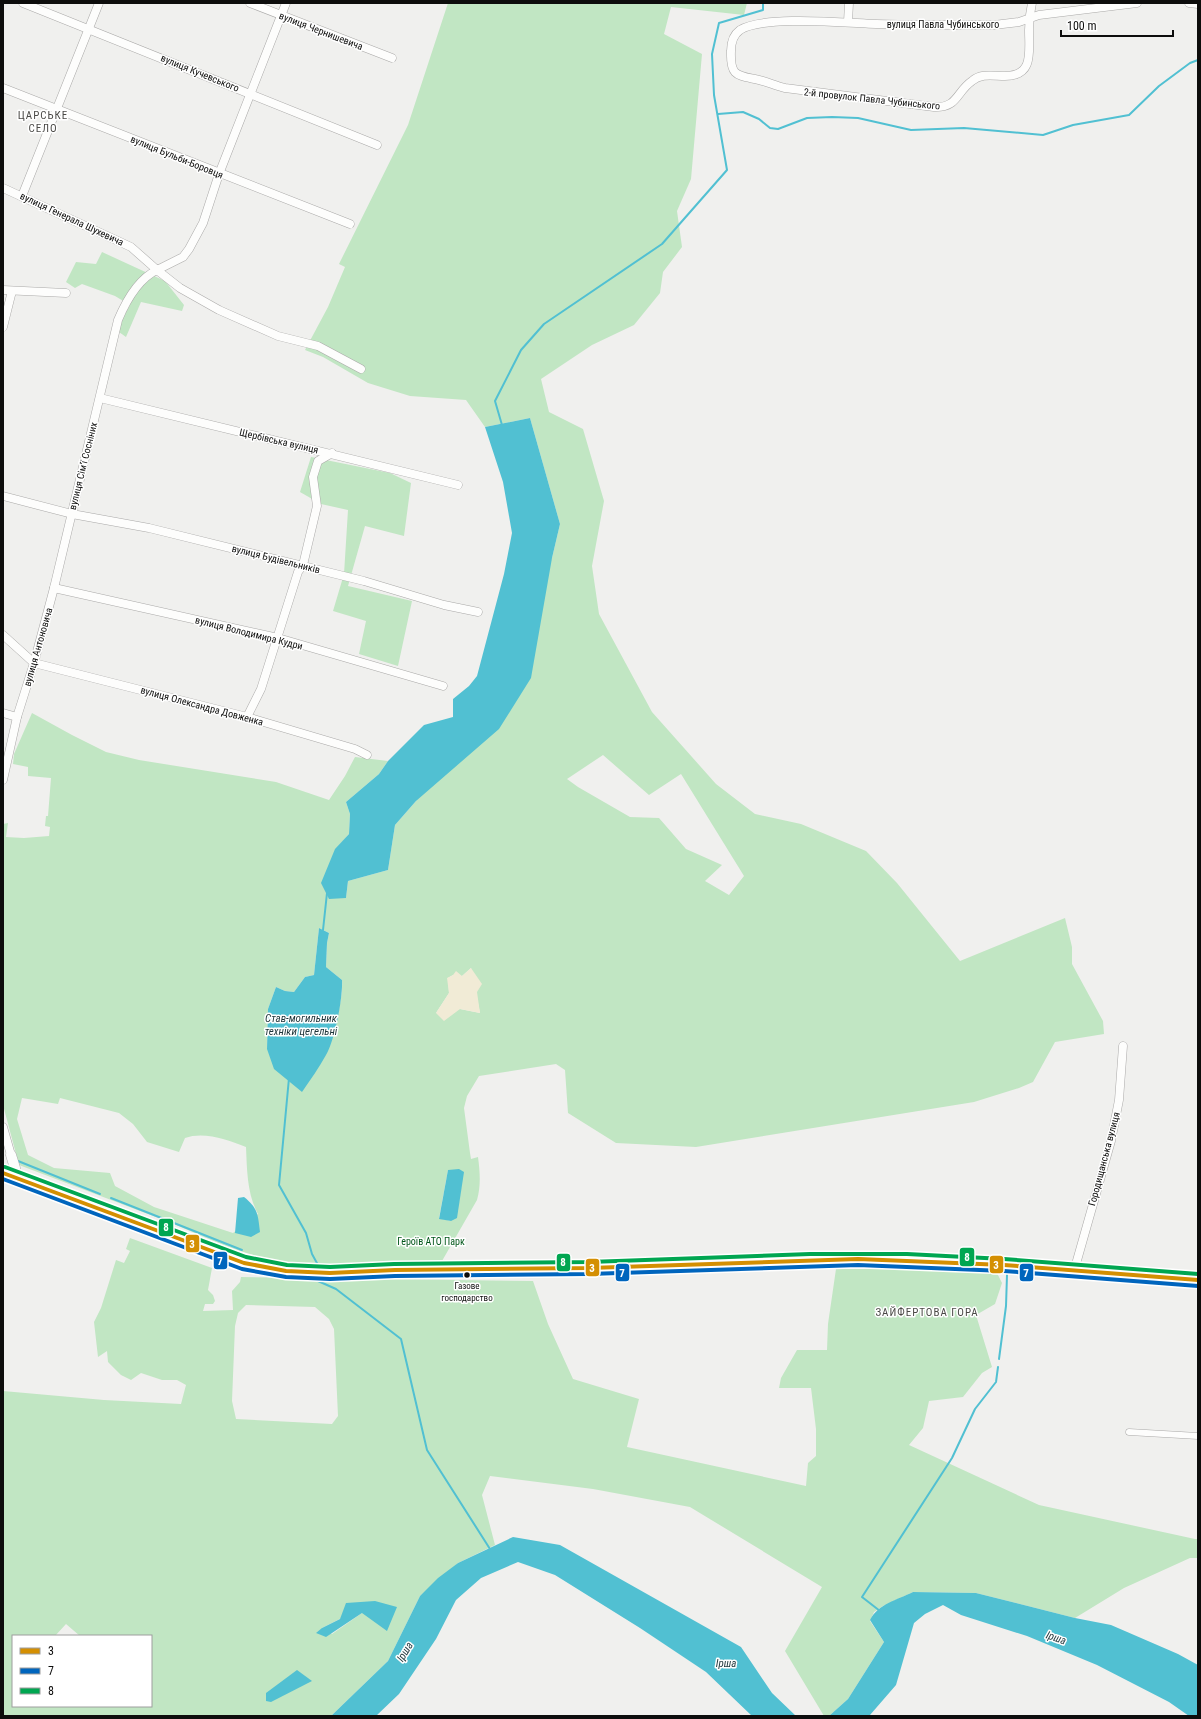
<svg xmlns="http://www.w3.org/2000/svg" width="1201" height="1719" viewBox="0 0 1201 1719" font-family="'Roboto Condensed',sans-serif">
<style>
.green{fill:#c1e6c3;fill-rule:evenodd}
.sand{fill:#f1ebd6}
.water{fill:#51c0d2}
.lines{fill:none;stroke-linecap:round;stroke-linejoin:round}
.stream{stroke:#51c0d2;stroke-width:2}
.pedestrian-casing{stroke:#aaa9a8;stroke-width:7}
.minor-casing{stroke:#aaa9a8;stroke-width:9}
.tertiary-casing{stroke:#aaa9a8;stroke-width:11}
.pedestrian{stroke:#fdfdfc;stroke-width:6}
.minor{stroke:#fdfdfc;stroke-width:8}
.tertiary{stroke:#fdfdfc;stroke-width:10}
.bus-1-casing{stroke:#fff;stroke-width:7}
.bus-2-casing{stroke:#fff;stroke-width:7}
.bus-3-casing{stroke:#fff;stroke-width:7}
.bus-1{stroke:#d48f02;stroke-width:4}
.bus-2{stroke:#0065bd;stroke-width:4}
.bus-3{stroke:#00a651;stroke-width:4}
.bus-dot{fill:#0d0d0c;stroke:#fff;stroke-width:1.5}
.labels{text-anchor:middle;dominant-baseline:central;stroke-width:3;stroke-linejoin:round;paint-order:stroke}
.bus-label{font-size:9px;fill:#0d0d0c;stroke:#fff}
.street-label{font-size:10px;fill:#0d0d0c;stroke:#fff}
.park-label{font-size:10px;fill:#02571a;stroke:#fff}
.neighbourhood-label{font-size:11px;letter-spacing:1px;fill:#4a4946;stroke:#fff}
.water-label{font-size:11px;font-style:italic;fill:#1c3338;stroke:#fff}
.line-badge{stroke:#fff;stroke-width:1.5}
.badge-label{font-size:11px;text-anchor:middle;font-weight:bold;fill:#fff}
</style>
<rect width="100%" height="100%" fill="#f0f0ee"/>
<g class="green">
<path d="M448,3H747L744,15L671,7L664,34L702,54L691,179L677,211L682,247L663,272L660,293L634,325L592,345L541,379L549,412L583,429L604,501L592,566L599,614L652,712L716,784L755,814L801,824L866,851L897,883L960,961L1065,918L1072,947V964L1103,1021L1104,1034L1055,1042L1033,1082L1019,1088L974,1102L696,1147L616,1143L568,1113L565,1070L556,1064L479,1076L467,1096L464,1108L470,1153L471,1159L478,1157C480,1172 481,1186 477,1200L442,1261L436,1264H352L327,1266L285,1263L267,1259L230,1248L169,1222L19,1165L3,1105V824L8,823L6,837L24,838L49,836L50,827L45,826L46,816H48L51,778L28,776V767L13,764L14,754L32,713L72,735L106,752L139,760L276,782L329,800L345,776L355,757L388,761L379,774L346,802L350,814L349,834L335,850L346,898L348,881L388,870L395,825L416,801L552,558L560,524L530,418L485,427L466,400L410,396L368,383L323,357L305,350L328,307L345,267L339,264L408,125ZM603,755L649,795L681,774L744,876L729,895L705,881L722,865L686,849L659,818L630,817L578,787L567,779ZM319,928L329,933L327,943L326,967L342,980C343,994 339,1007 337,1021L267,1049L268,1009L276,987L285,991L294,992L305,977L314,975ZM471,968L480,1013L460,1009L436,1013L449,993L448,978L453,975L462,976ZM22,1098L58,1104L60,1098L119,1113L133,1124L147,1142L179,1152L185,1138C204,1131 228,1140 246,1147C247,1170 247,1194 258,1214L233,1233L154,1207L115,1186L110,1173L54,1168L28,1155L17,1119ZM448,1170L451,1221L439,1218Z"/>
<polygon points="102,252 165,281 184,305 182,311 141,302 126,337 119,332 120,323 130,305 115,296 82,284 75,288 66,282 76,262 96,264"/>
<polygon points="311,457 390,473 411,483 404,536 365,526 348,586 412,601 398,666 359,654 366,621 333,611 344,574 348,510 321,504 300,492"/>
<path d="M130,1238L212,1268L208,1290L213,1295L215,1301L213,1304H205L203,1311L233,1310L232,1291L240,1282L241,1277L533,1281L548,1324L573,1379L639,1399L627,1447L806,1486L808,1463L816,1456V1429L811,1388H779L781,1378L797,1350H827L828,1324L836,1269H917L997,1273L1002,1283L995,1304L976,1315L992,1367L982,1373L963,1397L929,1401L923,1428L909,1445L1039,1505L1195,1539H1198V1558H1190L1124,1588L1075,1618L976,1593L913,1592L883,1606L874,1612L870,1621L884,1642L848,1699L829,1716H824L785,1651L822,1587L690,1507L593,1489L490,1476L482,1495L495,1545L458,1563L420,1596L388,1661L331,1716H3V1391L104,1400L181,1404L186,1385L177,1380H162L141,1373L131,1380L121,1375L108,1362L107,1351L98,1357L94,1322L101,1308L116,1260L124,1263L130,1251L126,1249ZM246,1305L315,1307L329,1319L334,1329L338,1416L332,1424L236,1419L232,1401L235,1326L238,1313ZM375,1601L362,1613L332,1634L322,1628ZM66,1624L80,1636H151V1706H13V1636H55Z"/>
</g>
<polygon class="sand" points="471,968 482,984 477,992 480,1013 460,1009 444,1021 436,1013 449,993 447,978 453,975 456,971 462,976"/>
<g class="water">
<polygon points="530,418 560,524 552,558 531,678 499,729 416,801 395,825 388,870 348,881 346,898 329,899 321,883 335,849 349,834 350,814 346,802 379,774 388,761 424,725 453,717 453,699 469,686 477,676 504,574 512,533 503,482 485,427"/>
<path d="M319,928L329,933L327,943L326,967L342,980C343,997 335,1040 326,1055C319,1068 310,1080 302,1092L274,1069L267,1049L268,1009L276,987L285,991L294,992L305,977L314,975Z"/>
<polygon points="459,1169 464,1172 457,1218 451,1221 439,1219 448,1170"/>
<path d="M244,1197C258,1208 258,1215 260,1232L251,1237L235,1233L238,1198Z"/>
<polygon points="513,1537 560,1545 741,1647 772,1693 796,1716 752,1716 706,1672 640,1628 555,1575 518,1562 481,1578 456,1600 436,1639 399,1694 376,1716 331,1716 388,1661 420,1596 438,1578 458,1563"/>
<path d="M913,1592L976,1593L1075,1618L1111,1625L1178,1654L1198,1665V1716H1189L1169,1702L1097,1665L1027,1636L961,1615L943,1605L925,1614L914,1623L896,1685L870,1715L829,1716L848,1699L884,1642L870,1620C878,1604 897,1600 913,1592Z"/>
<polygon points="375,1601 397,1607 387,1631 362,1613 326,1637 316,1633 322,1628 340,1619 346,1603"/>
<polygon points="297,1670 312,1681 271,1702 266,1701 266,1693"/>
</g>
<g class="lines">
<g class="stream">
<polyline points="718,114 743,112 759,119 770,128 778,129 807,118 832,117 858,118 911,130 964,128 1043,135 1073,125 1129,115 1159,86 1190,63 1198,60"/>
<polyline points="502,425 495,401 521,350 544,324 662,244 727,170 714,95 712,54 719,23 763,10 763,3"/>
<polyline points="323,930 327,893"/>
<polyline points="289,1078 279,1185 306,1233 312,1254 318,1265"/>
<polyline points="18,1161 100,1194"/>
<polyline points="111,1198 242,1250"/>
<polyline points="318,1281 336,1289 401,1339 427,1450 490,1549"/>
<polyline points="999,1359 1006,1306 1007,1275"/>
<polyline points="880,1611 862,1597 952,1458 975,1409 996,1382 998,1367"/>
</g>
<defs>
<polyline id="pedestrian" points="1129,1432 1198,1436"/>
<g id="minor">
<polyline points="23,3 377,145"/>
<polyline points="250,3 392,58"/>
<path d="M1032,3C1030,12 1029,21 1029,30C1029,52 1034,76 1005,76C993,76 981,73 972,81C956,92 958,108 934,107L785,88C776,86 768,82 759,80C737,75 730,77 731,51C731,42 733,35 740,30C764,15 846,23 876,24C915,25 955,25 994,25L1019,22L1039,15L1137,3"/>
<polyline points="1189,3 1198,4"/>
<polyline points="848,22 849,3"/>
<polyline points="3,88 350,224"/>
<polyline points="3,188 131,247 157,270 183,257 189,249 203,223 219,174 286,3"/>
<polyline points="22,196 99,3"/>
<polyline points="3,290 66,293"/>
<polyline points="3,327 12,291"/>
<polyline points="100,398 458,485"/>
<polyline points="3,496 72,514 149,528 364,581 444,605 478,612"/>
<polyline points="54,588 278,638 443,686"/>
<polyline points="3,635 34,663 247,717 355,749 367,755"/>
<polyline points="3,713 17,717"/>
<polyline points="247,717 261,689 298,572 303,565 317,506 313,477 318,461 332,453"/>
<path d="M3,780L17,717L34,663L54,588L118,320C126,301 138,279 157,270L180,288L219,310L278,336L318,346L361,369"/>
<polyline points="3,1127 11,1155"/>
<polyline points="1074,1271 1111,1141 1119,1100 1123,1046"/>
</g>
<g id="tertiary">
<polyline points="11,1155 15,1168 15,1177"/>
<path d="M3,1173L244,1263C300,1280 359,1270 416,1270C474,1269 531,1269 589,1268C662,1265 736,1262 810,1260C938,1256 1070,1270 1198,1280"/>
</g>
</defs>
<use href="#pedestrian" class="pedestrian-casing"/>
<use href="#minor" class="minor-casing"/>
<use href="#tertiary" class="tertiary-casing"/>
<use href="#pedestrian" class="pedestrian"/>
<use href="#minor" class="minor"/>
<use href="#tertiary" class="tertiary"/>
<defs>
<polyline id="bus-1" points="3,1173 244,1263 286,1271 330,1273 395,1270 589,1268 858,1259 1004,1265 1198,1280"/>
<polyline id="bus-2" points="3,1179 242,1269 286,1277 330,1279 395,1276 589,1274 858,1265 1004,1271 1198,1286"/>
<polyline id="bus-3" points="5,1167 246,1257 287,1265 330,1267 394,1264 589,1262 810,1254 907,1254 1004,1259 1198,1274"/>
</defs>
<use href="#bus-1" class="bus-1-casing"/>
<use href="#bus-2" class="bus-2-casing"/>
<use href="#bus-3" class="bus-3-casing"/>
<use href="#bus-1" class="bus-1"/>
<use href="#bus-2" class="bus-2"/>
<use href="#bus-3" class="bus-3"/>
</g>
<circle class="bus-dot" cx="467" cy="1275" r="3.5"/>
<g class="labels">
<g class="bus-label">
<text x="467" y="1286">Газове<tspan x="467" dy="12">господарство</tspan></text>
</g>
<g class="street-label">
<text x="943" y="24">вулиця Павла Чубинського</text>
<text transform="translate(321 31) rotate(21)">вулиця Чернишевича</text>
<text transform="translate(200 73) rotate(22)">вулиця Кучевського</text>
<text transform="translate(872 99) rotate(6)">2-й провулок Павла Чубинського</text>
<text transform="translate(177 157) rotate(22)">вулиця Бульби-Боровця</text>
<text transform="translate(72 219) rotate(25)">вулиця Генерала Шухевича</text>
<text transform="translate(279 441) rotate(13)">Щербівська вулиця</text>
<text transform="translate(83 466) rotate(-76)">вулиця Сім’ї Сосніних</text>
<text transform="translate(276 559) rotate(14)">вулиця Будівельників</text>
<text transform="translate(249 633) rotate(14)">вулиця Володимира Кудри</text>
<text transform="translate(38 647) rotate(-74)">вулиця Антоновича</text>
<text transform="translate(202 706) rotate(15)">вулиця Олександра Довженка</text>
<text transform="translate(1104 1159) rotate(-75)">Городищанська вулиця</text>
</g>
<g class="park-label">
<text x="431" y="1241">Героїв АТО Парк</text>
</g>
<g class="neighbourhood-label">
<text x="43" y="115">ЦАРСЬКЕ<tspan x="43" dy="13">СЕЛО</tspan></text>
<text x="927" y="1312">ЗАЙФЕРТОВА ГОРА</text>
</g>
<g class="water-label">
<text x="301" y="1018">Став-могильник<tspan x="301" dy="13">техніки цегельні</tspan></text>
<text transform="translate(1056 1638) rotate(19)">Ірша</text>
<text transform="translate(405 1652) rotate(-59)">Ірша</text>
<text x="726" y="1663">Ірша</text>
</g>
</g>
<g class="line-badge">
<rect x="158" y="1218" width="16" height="19" rx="4" fill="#00a651"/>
<rect x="185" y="1234" width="15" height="19" rx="4" fill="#d48f02"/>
<rect x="959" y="1247" width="16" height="20" rx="4" fill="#00a651"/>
<rect x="213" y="1251" width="15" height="19" rx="4" fill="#0065bd"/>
<rect x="556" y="1253" width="15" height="19" rx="4" fill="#00a651"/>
<rect x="989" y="1255" width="15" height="19" rx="4" fill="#d48f02"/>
<rect x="585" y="1258" width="15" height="19" rx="4" fill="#d48f02"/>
<rect x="1019" y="1263" width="15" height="19" rx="4" fill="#0065bd"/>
<rect x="615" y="1263" width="15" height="19" rx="4" fill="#0065bd"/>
</g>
<g class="badge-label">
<text x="166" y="1231">8</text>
<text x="192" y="1248">3</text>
<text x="967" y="1261">8</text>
<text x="220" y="1265">7</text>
<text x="563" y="1266">8</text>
<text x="996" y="1269">3</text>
<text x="592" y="1272">3</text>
<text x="1026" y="1277">7</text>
<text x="622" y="1277">7</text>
</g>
<rect width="1201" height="1719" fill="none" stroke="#0d0d0c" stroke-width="8"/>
<rect x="12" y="1635" width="140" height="72" fill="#ffffff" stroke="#9e9e9e"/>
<rect x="20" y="1648" width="20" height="6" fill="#d48f02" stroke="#9e9e9e"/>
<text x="48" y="1655" font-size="12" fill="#0d0d0c">3</text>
<rect x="20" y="1668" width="20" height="6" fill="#0065bd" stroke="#9e9e9e"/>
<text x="48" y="1675" font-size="12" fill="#0d0d0c">7</text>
<rect x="20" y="1688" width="20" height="6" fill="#00a651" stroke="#9e9e9e"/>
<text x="48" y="1695" font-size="12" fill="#0d0d0c">8</text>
<path d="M1061 30v6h112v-6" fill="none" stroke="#0d0d0c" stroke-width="2"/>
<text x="1067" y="30" font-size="12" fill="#0d0d0c" stroke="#ffffff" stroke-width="3" paint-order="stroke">100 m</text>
</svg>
